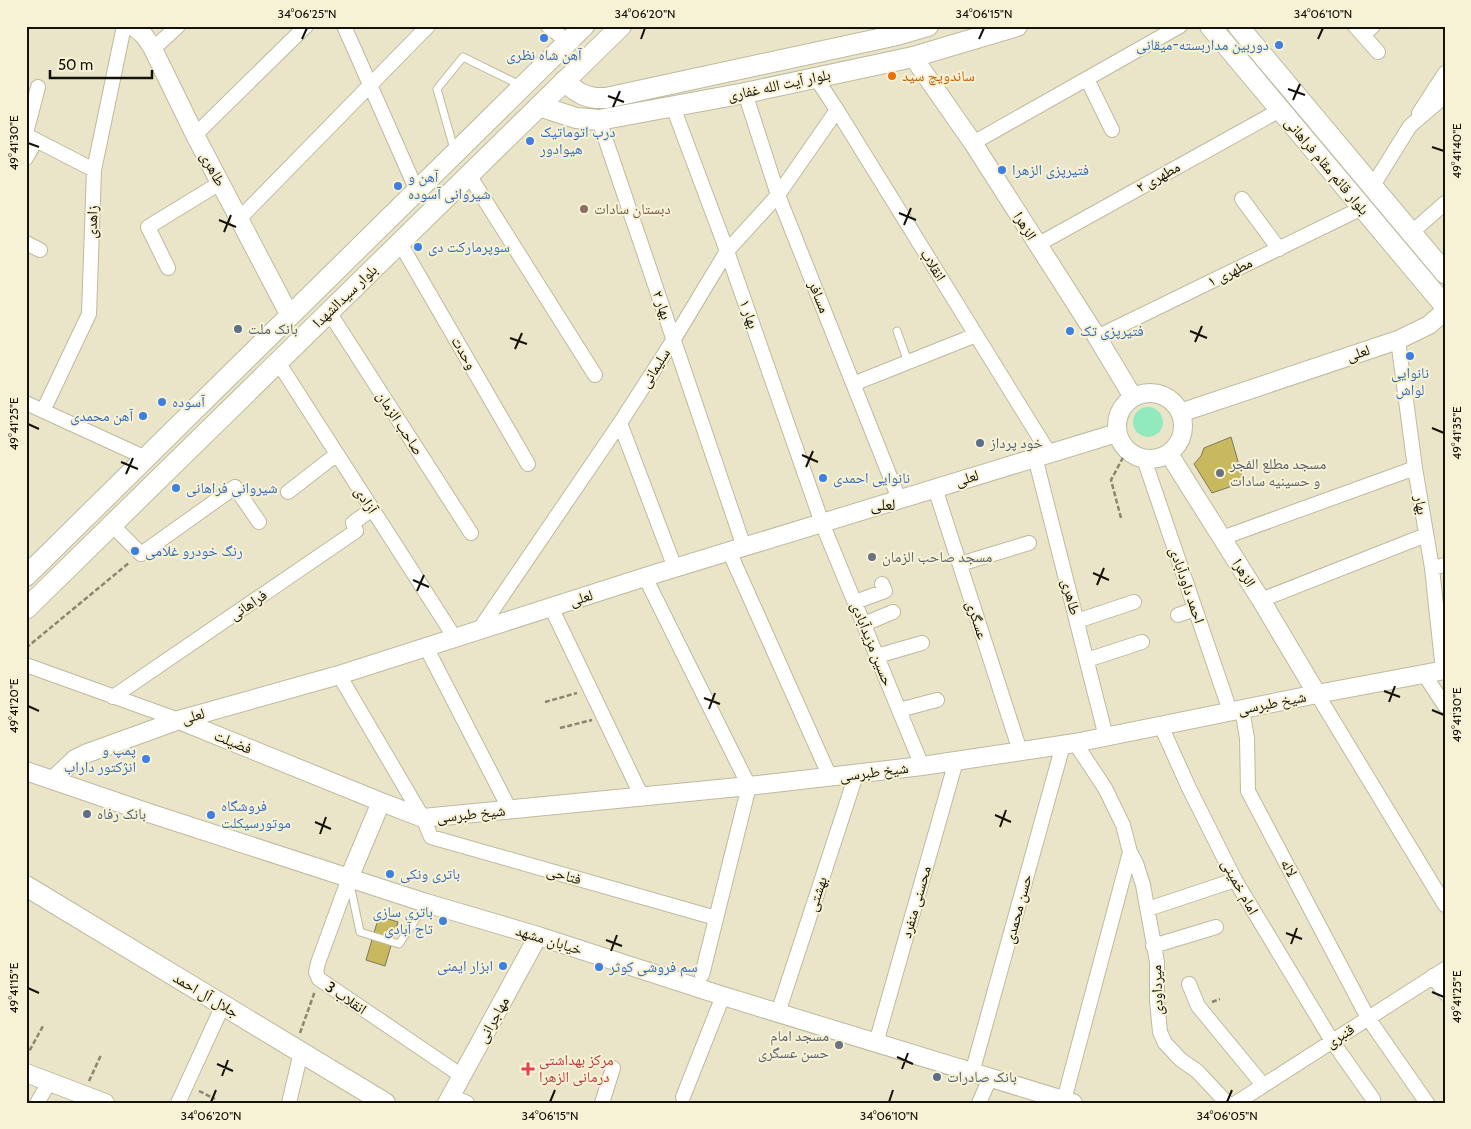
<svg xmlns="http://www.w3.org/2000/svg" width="1471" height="1129" font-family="Cabin,'Noto Naskh Arabic',sans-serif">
<rect width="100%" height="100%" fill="#eae5c8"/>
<path fill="#91e9be" d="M1133 422a15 15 0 1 1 30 0a15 15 0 1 1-30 0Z"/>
<path fill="#c8b95e" stroke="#7d785e" d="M1231 437 1244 482 1212 493 1194 464 1201 456 1204 448Z
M379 916 398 922 385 966 366 960Z"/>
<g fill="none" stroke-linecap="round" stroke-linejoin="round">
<g stroke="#beba9e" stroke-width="9">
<path id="service" d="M454 149 437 89 463 57 520 85
M897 331 908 362
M350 884 360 932 399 944 426 904"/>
</g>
<g stroke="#beba9e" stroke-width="16">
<path id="minor" d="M344 26 417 191
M548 26 568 42
M1355 26 1378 52
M1363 35 1373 26
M153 49 178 26
M816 78 837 110 1049 453
M1087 79 1112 130
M745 93 778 195 899 499
M673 107 727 251 822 523 922 766
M1419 113 1445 73
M599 120 744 547
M26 133 38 87
M26 135 94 170
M195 135 306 26
M973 143 1180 26
M26 158 36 140
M469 175 595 375
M1372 187 1410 126 1445 96
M1242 199 1279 249
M239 219 428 26
M1411 233 1445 203
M26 243 40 250
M400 243 528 464
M1037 245 1280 110
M168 268 148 227 220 183
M329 312 471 533
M1097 337 1362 208
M1398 340 1415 468 1432 568 1443 671
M278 362 455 638
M853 384 976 335
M26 403 146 458
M43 411 89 314 94 170 124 26
M620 423 675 568
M1035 457 1106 737
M1144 459 1230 711
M935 488 1020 751
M288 492 337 454
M112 525 141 554 235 487 259 522
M1222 538 1415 468
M729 551 830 777
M960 564 1029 543
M1432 568 1445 565
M645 577 749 786 702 975
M1261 600 1426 535
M855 602 885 591 882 584
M551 607 642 797
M1178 615 1195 609
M1077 621 1134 602
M864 624 893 612
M479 630 620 423 674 339 727 251 778 195 837 110
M426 647 510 810
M877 656 922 643
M1087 660 1142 642
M26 665 179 720
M1424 674 1445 706
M339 675 423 818 431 837 716 918
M1317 694 1445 905
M113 697 356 531 353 523 372 509
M1242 709 1247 738 1248 791 1368 1018 1427 1103
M899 710 937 700
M1161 726 1189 788 1235 880 1332 1041 1373 1099
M1075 743 1105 788 1123 825 1130 852 1136 863 1143 885 1157 962V1001L1160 1032 1165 1043 1181 1060 1197 1071 1227 1103
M349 878 318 963 316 972 319 979 462 1076
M1148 909 1235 880
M1153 946 1216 927
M1433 976 1445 993
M1189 984 1198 1006 1263 1085
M778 1013 856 775
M876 1043 956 761
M972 1073 1063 745
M451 1096 467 1103
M683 1097 723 996
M1064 1100 1130 852
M37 1103 50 1081
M178 1103 223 1005
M289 1103 301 1052
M602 1103 613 1068
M979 1103 990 1078
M1236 1103 1445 969"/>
</g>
<g stroke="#beba9e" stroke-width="20">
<path id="tertiary" d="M132 26C143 32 147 39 153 49L195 135 290 316
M913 57 973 143 1097 337 1133 397
M1117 426a33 33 0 1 1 66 0a33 33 0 1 1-66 0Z
M1180 413 1398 340 1429 325 1445 311
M1169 454 1261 600 1317 694
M179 720 381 802 423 818 749 786 922 766 1075 743 1317 694 1445 670
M26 771 149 813 426 903 538 936 723 996 1073 1103
M53 780 75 759 85 754 179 720 339 675 645 577 1117 433
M349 878 381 802
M26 1073 105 1103
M447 1103 538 936"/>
</g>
<g stroke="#beba9e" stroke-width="22">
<path id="secondary" d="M1210 26 1445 306
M1238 26 1445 273
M564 81C578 94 587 99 606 98L897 35 928 26
M539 106 576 118 599 120 745 93 913 57 1017 26
M26 576 584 26
M26 609 621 26
M26 886 385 1103"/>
</g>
<path stroke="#898671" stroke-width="2.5" stroke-dasharray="5 2.5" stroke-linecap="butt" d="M1121 518 1111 480 1127 450
M26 648 130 562
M545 702 577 693
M560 728 592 720
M1212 1002 1220 999
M300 1033 315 991
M26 1057 43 1026
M89 1081 101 1055
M199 1091 215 1099"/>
<use href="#service" stroke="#fff" stroke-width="7"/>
<use href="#minor" stroke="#fff" stroke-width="14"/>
<use href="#tertiary" stroke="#fff" stroke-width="18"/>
<use href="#secondary" stroke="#fff" stroke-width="20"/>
</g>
<path fill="none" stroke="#141208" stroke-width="2" d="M302 39 307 28M641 39 645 28M979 39 984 28M1318 39 1323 28M1288 89 1305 95M608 96 624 102M1293 100 1300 84M613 107 620 91M28 143 39 147M1432 147 1444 151M899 213 916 220M219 220 236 227M904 225 911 208M224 232 231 215M1190 331 1207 338M510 338 527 344M1195 342 1202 326M515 349 522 333M28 424 39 429M1432 428 1444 433M802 455 818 462M121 462 138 469M806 467 813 451M126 474 133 458M1093 573 1109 580M413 580 429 587M1097 585 1104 568M417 591 424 575M1384 691 1400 697M704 698 720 704M1389 702 1395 686M28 706 39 711M709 709 715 693M1432 710 1444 715M995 815 1011 822M315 822 331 829M1000 827 1006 810M320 834 326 817M1286 933 1302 939M606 940 622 946M1291 944 1297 928M611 951 617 935M28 988 39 993M1432 992 1444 997M897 1057 913 1064M217 1064 233 1071M902 1069 908 1053M222 1076 228 1060M211 1102 216 1090M550 1102 555 1090M889 1102 893 1090M1227 1102 1232 1090"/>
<g fill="#3f7fe0" stroke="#f7f2d5" stroke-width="2">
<circle cx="544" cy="38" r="5"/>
<circle cx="1279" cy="45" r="5"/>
<circle cx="530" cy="141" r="5"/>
<circle cx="1002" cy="170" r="5"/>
<circle cx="398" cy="186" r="5"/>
<circle cx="418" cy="247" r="5"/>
<circle cx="1070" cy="331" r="5"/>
<circle cx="1410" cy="356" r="5"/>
<circle cx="162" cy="402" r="5"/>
<circle cx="143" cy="416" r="5"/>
<circle cx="823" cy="478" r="5"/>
<circle cx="176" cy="488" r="5"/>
<circle cx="135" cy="551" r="5"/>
<circle cx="146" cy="759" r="5"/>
<circle cx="211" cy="815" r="5"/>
<circle cx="390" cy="874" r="5"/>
<circle cx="443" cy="921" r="5"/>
<circle cx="503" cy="966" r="5"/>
<circle cx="599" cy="967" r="5"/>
</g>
<circle fill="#e8710a" stroke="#f7f2d5" stroke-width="2" cx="892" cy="76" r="5"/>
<circle fill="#8d6e63" stroke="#f7f2d5" stroke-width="2" cx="584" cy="209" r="5"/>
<g fill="#5c6f8a" stroke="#f7f2d5" stroke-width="2">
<circle cx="238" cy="329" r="5"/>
<circle cx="980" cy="443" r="5"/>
<circle cx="87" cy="814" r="5"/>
<circle cx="937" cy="1077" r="5"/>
</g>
<g fill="#6b7280" stroke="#f7f2d5" stroke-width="2">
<circle cx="1220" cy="473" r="5"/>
<circle cx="872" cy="557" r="5"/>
<circle cx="839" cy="1045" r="5"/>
</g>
<path fill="#e0444e" stroke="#f7f2d5" stroke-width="2" d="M525.5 1061.5h5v5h5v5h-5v5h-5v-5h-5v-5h5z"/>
<g text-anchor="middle" stroke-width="4" stroke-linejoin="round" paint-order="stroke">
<g font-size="15" fill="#366cbe" stroke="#f7f2d5" text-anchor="start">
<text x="1269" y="50" text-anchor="end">دوربین مداربسته-میقانی</text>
<text x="544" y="60" text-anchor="middle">آهن شاه نظری</text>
<text x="540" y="137">درب اتوماتیک<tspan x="540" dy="17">هیوادور</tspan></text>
<text x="1012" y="175">فتیرپزی الزهرا</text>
<text x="408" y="182">آهن و<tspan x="408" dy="17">شیروانی آسوده</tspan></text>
<text x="428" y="252">سوپرمارکت دی</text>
<text x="1080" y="336">فتیرپزی تک</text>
<text x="1410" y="378" text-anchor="middle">نانوایی<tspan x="1410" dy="17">لواش</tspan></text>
<text x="172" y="407">آسوده</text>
<text x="133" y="421" text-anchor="end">آهن محمدی</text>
<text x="833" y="483">نانوایی احمدی</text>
<text x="186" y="493">شیروانی فراهانی</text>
<text x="145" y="556">رنگ خودرو غلامی</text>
<text x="136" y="755" text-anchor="end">پمپ و<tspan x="136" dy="17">انژکتور داراب</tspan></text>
<text x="221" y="811">فروشگاه<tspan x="221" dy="17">موتورسیکلت</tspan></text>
<text x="400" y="879">باتری ونکی</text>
<text x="433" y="917" text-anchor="end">باتری سازی<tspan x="433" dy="17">تاج آبادی</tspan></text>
<text x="493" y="971" text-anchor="end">ابزار ایمنی</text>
<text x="609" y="972">سم فروشی کوثر</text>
</g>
<g font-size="15" fill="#c56008" stroke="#f7f2d5" text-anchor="start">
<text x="902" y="81">ساندویچ سید</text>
</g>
<g font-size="15" fill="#141208" stroke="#f7f2d5">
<text transform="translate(779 85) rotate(-12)" y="5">بلوار آیت الله غفاری</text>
<text transform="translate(1327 166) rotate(50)" y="5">بلوار قائم مقام فراهانی</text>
<text transform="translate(213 169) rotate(62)" y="5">طاهری</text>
<text transform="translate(1158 177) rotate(-29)" y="5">مطهری ۲</text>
<text transform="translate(92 222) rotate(-88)" y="5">زاهدی</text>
<text transform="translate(1025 226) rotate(58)" y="5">الزهرا</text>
<text transform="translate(933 265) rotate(58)" y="5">انقلاب</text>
<text transform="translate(1230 272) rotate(-26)" y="5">مطهری ۱</text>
<text transform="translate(345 296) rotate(-44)" y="5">بلوار سیدالشهدا</text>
<text transform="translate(819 297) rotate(68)" y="5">مسافر</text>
<text transform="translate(662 305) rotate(71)" y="5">بهار ۲</text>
<text transform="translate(749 314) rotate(71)" y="5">بهار ۱</text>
<text transform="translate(464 353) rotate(60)" y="5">وحدت</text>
<text transform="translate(1358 353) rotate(-19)" y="5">لعلی</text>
<text transform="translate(655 368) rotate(-58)" y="5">سلیمانی</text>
<text transform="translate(400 423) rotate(57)" y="5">صاحب الزمان</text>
<text transform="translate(967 478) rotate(-17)" y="5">لعلی</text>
<text transform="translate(366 500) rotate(57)" y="5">آزادی</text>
<text transform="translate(1421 505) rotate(81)" y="5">بهار</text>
<text transform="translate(1244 573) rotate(58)" y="5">الزهرا</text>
<text transform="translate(1187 585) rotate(71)" y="5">احمد داودآبادی</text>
<text transform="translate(1071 597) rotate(76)" y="5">طاهری</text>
<text transform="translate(581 598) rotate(-18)" y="5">لعلی</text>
<text transform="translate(248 605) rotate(-34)" y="5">فراهانی</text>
<text transform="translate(977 620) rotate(72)" y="5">عسگری</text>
<text transform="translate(872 644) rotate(68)" y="5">حسین مزیدآبادی</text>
<text transform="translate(1272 703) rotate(-11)" y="5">شیخ طبرسی</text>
<text transform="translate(193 716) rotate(-16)" y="5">لعلی</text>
<text transform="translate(233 742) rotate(22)" y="5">فضیلت</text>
<text transform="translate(874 772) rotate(-7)" y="5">شیخ طبرسی</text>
<text transform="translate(471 814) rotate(-6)" y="5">شیخ طبرسی</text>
<text transform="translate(1289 868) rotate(62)" y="5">لاله</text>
<text transform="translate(564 875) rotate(16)" y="5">فتاحی</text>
<text transform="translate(1240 887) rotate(61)" y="5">امام خمینی</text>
<text transform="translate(817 894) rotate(-72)" y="5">بهشتی</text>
<text transform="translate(916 902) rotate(-74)" y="5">محسنی منفرد</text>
<text transform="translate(1018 909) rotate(-75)" y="5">حسن محمدی</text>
<text transform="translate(549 940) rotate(17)" y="5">خیابان مشهد</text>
<text transform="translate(1157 990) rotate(-92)" y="5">میرداودی</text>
<text transform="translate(206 995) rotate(31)" y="5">جلال آل احمد</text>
<text transform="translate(346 998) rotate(34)" y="5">انقلاب 3</text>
<text transform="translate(493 1020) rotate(-61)" y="5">مهاجرانی</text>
<text transform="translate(1340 1036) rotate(-33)" y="5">قنبری</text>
</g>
<g font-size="15" fill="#785e54" stroke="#f7f2d5" text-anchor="start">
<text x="594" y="214">دبستان سادات</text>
</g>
<g font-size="15" fill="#4e5e75" stroke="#f7f2d5" text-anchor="start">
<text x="248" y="334">بانک ملت</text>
<text x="990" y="448">خود پرداز</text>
<text x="97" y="819">بانک رفاه</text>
<text x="947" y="1082">بانک صادرات</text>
</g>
<g font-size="15" fill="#5b616d" stroke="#f7f2d5" text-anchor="start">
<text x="1230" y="469">مسجد مطلع الفجر<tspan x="1230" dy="17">و حسینیه سادات</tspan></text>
<text x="882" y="562">مسجد صاحب الزمان</text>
<text x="829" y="1041" text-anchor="end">مسجد امام<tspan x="829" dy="17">حسن عسگری</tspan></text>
</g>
<g font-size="15" fill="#be3a42" stroke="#f7f2d5" text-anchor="start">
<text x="539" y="1065">مرکز بهداشتی<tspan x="539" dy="17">درمانی الزهرا</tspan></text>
</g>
<g font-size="16" fill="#141208" stroke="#f7f2d5">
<text x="883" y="510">لعلی</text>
</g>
</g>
<rect width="1471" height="1129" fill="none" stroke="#f7f2d5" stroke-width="55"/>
<path d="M50 70v8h102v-8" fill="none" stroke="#141208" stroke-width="2.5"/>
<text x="58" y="70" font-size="15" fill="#141208" stroke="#f7f2d5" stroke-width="4" paint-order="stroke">50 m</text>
<rect x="28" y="28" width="1416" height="1074" fill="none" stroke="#141208" stroke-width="2"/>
<g font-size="12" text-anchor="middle" fill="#141208">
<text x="307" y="18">34°06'25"N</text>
<text x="645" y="18">34°06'20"N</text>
<text x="984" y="18">34°06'15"N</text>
<text x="1323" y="18">34°06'10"N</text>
<text transform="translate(14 143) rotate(-90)" y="4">49°41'30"E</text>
<text transform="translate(1457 151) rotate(-90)" y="4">49°41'40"E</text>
<text transform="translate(14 424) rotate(-90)" y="4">49°41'25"E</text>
<text transform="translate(1457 433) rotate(-90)" y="4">49°41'35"E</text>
<text transform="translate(14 706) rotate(-90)" y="4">49°41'20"E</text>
<text transform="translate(1457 715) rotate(-90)" y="4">49°41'30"E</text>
<text transform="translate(14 988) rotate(-90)" y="4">49°41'15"E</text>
<text transform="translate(1457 997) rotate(-90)" y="4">49°41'25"E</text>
<text x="211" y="1120">34°06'20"N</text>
<text x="550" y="1120">34°06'15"N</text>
<text x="889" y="1120">34°06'10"N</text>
<text x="1227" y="1120">34°06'05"N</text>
</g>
</svg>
